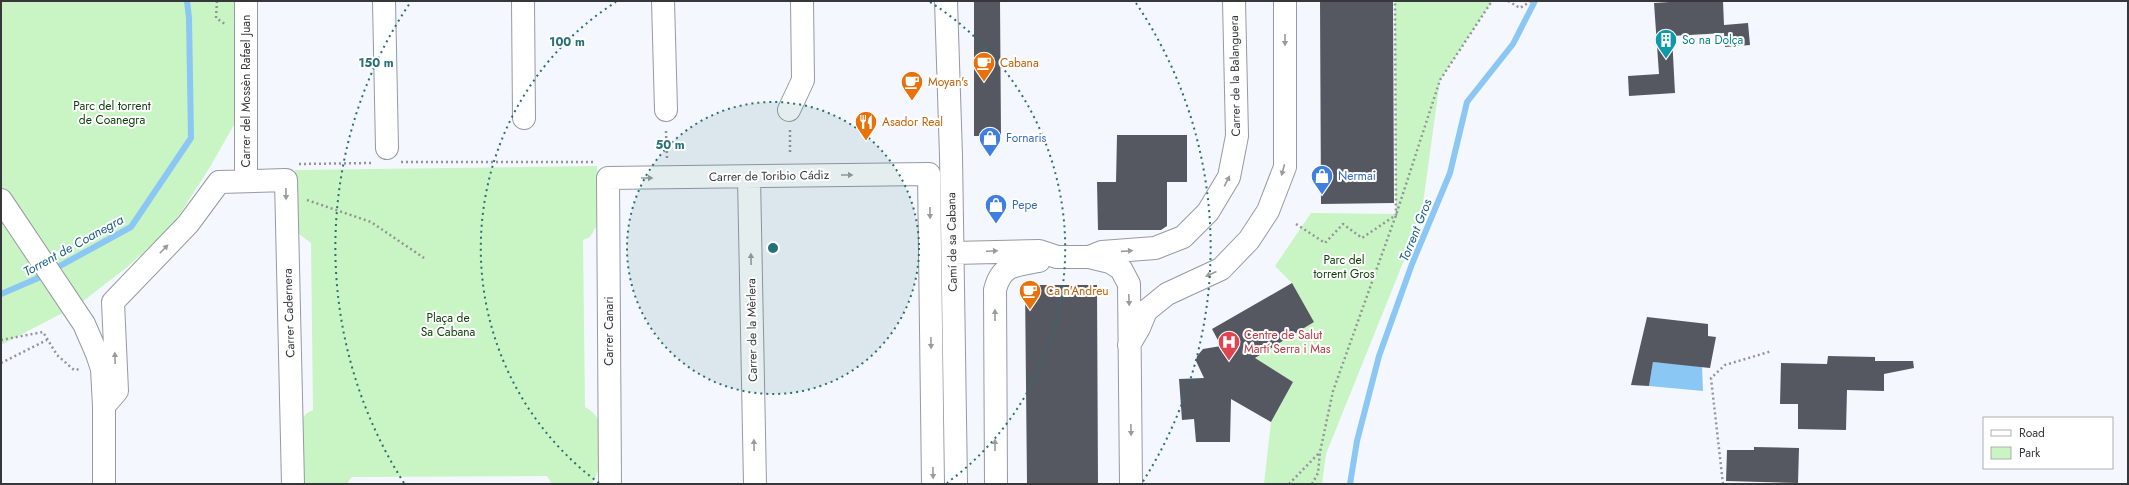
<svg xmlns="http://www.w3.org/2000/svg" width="2129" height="485" font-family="Jost,sans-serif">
<rect width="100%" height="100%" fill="#f5f7fe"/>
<path fill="#c9f4c4" d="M1 1H235L239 116 210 167 171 228 126 268 78 305 1 345Z
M1395 1H1492L1440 80 1421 218 1326 454 1322 484H1264L1271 422 1293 382 1255 359 1314 322 1292 283 1275 266 1311 213 1396 214Z
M597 166 596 227 590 237 583 240 585 407C590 410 596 414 598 420 602 433 602 476 591 484H552L547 476 352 477 347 484H303L300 421 307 413 313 410 311 243 299 234 296 227 295 170Z"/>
<path fill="#8ac7f4" d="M1653 362 1702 366 1703 391 1649 386Z"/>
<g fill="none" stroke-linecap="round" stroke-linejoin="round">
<path stroke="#8ac7f4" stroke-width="6" d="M1 294 36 279 131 227 191 138 189 18 187 1
M1350 484 1357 441 1379 356 1412 264 1450 173 1467 102 1513 44 1535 1"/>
</g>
<path fill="#555861" d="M974 1H1000L1001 136H974Z
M1320 1H1393L1394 203 1321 204Z
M1685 1H1723L1724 25 1748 23 1750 45 1725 47 1724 33 1672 36 1675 93 1629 96 1628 76 1659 74 1654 3Z
M1117 135H1187V182H1167V226L1161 230H1098L1097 182H1116Z
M1292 283 1314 322 1255 358 1293 382 1271 422 1231 399 1230 442H1196L1194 419 1182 420 1179 379 1204 378 1196 361 1197 356 1203 349 1221 346 1212 329Z
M1025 285H1097L1098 484H1027Z
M1647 317 1708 324V336L1716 337 1710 368 1653 362 1649 386 1631 385Z
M1828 356 1875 357V361H1913L1914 368 1884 374V391L1847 390 1846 430 1798 429V404H1780L1781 363 1827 364Z
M1754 447 1799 448 1798 483 1726 481 1727 450H1754Z"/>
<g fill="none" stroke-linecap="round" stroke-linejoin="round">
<g stroke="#9699a3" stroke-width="24">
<path id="minor" d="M246 1V180
M384 1 387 148
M523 1 524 118
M663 1 666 110
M946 1 951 156 956 484
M789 110 803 80 802 1
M749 177 755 484
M1 200 84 324 97 354 102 369 104 406V484
M953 253 1039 251 1057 257H1089L1110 262 1121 269 1129 284 1131 484
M1092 256 1102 252 1155 248 1183 237 1208 212 1229 177 1237 136 1234 1
M1129 345 1139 328 1146 311 1167 294 1221 269 1249 240 1268 211 1285 167V1
M104 406 117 391 113 302 188 224 219 182 286 180 293 484
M610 484 608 178 929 174 933 484
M996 484 995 290C1001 264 1017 265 1039 261"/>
</g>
<path stroke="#92949a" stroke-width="2.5" stroke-dasharray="2 3" stroke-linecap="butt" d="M217 1 216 18 225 24
M1508 1 1520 8 1531 1
M1761 2V1
M790 130V155
M666 131 667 158
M401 162H594
M299 164 372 163
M307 200 371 222 424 258
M1296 224 1325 243 1343 224 1362 238 1396 215 1395 1
M1 340 43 332 57 355 74 370 81 369
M1 363 47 340
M1289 484 1320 452
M1312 484 1318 473 1320 452 1333 391 1396 215 1440 80 1492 1
M1723 484 1711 378 1725 365 1772 351"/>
<use href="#minor" stroke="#fff" stroke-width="22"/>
</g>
<defs><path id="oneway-solid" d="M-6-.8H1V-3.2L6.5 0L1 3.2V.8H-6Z"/></defs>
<g fill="#9a9b9d">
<use href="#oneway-solid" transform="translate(1285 40) rotate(90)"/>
<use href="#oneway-solid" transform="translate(1283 170) rotate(105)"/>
<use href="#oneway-solid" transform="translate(847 175)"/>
<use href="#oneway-solid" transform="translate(647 178)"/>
<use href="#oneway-solid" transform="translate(1227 181) rotate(-63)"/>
<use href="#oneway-solid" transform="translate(286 194) rotate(89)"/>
<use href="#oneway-solid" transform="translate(930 213) rotate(89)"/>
<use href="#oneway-solid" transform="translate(164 249) rotate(-46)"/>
<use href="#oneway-solid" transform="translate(992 251) rotate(-2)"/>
<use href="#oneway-solid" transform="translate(1127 251) rotate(-4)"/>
<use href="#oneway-solid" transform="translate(751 259) rotate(-91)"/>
<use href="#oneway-solid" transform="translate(1211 274) rotate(155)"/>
<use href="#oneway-solid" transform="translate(1129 300) rotate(88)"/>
<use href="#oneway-solid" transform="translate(995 315) rotate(-90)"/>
<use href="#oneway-solid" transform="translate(931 343) rotate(89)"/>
<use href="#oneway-solid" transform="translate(115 358) rotate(-92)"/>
<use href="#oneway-solid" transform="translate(1131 430) rotate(89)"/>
<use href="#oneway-solid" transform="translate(754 445) rotate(-91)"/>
<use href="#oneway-solid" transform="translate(995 445) rotate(-90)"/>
<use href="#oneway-solid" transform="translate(933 473) rotate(89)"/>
</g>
<circle cx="773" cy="248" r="146" fill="#267076" fill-opacity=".12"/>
<g fill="none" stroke="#267076" stroke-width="2" stroke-dasharray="2 4">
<circle cx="773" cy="248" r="146"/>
<path d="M599 483A292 292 0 0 1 616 2M930 2A292 292 0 0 1 947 483"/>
<path d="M404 483A438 438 0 0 1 410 3M1136 3A438 438 0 0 1 1142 483"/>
</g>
<defs>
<g id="building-pin" transform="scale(1.15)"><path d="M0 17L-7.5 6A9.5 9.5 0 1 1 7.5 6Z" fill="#0f9aa8" stroke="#fff"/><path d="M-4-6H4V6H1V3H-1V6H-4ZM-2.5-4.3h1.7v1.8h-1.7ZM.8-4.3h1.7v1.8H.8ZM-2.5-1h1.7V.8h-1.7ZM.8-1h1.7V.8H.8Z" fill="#fff"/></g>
<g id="cafe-pin" transform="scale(1.15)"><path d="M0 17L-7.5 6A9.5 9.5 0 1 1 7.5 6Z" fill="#e8710a" stroke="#fff"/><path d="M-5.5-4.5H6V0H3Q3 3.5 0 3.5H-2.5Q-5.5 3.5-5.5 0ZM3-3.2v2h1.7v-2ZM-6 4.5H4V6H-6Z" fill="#fff"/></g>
<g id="restaurant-pin" transform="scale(1.15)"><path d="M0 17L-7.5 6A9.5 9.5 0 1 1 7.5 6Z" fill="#e8710a" stroke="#fff"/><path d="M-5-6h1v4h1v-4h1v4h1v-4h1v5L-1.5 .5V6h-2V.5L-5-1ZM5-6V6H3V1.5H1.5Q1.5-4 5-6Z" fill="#fff"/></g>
<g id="shop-pin" transform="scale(1.15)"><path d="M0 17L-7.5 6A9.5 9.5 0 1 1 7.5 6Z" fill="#3f7fe0" stroke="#fff"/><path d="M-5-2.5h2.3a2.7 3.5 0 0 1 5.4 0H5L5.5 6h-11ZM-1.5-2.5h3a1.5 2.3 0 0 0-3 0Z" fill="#fff"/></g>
<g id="hospital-pin" transform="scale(1.15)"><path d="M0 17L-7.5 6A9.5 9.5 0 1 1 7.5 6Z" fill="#e0444e" stroke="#fff"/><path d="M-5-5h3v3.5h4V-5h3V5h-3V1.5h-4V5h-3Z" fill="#fff"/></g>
</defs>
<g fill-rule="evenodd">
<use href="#building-pin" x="1666" y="40"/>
<use href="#cafe-pin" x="984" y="63"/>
<use href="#cafe-pin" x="912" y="82"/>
<use href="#restaurant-pin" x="866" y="122"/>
<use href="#shop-pin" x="990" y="138"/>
<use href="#shop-pin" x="1322" y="176"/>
<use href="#shop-pin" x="996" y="205"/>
<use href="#cafe-pin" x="1030" y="291"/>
<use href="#hospital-pin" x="1229" y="342"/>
</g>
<g text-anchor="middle" stroke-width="4" stroke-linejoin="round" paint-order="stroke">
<g font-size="12" fill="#0d838f" stroke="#fff" text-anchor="start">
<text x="1682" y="44">So na Dolça</text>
</g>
<g font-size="12" fill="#c56008" stroke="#fff" text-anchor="start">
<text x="1000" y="67">Cabana</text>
<text x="928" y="86">Moyan's</text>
<text x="882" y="126">Asador Real</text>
<text x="1046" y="295">Ca n'Andreu</text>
</g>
<g font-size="12" fill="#35373b" stroke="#fff">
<text transform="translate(1235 76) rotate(-91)" y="4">Carrer de la Balanguera</text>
<text transform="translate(246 91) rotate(-90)" y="4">Carrer del Mossèn Rafael Juan</text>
<text transform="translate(769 176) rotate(-1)" y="4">Carrer de Toribio Cádiz</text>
<text transform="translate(952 242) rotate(-91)" y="4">Camí de sa Cabana</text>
<text transform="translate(289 313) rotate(-92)" y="4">Carrer Cadernera</text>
<text transform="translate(752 330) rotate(-91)" y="4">Carrer de la Mèrlera</text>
<text transform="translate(609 331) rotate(-90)" y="4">Carrer Canari</text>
</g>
<g font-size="12" fill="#0f400b" stroke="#fff">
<text x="112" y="110">Parc del torrent<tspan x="112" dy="14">de Coanegra</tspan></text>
<text x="1344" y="264">Parc del<tspan x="1344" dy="14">torrent Gros</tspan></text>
<text x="448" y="322">Plaça de<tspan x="448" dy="14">Sa Cabana</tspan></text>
</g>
<g font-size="12" fill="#366cbe" stroke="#fff" text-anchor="start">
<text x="1006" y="142">Fornaris</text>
<text x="1338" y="180">Nermai</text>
<text x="1012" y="209">Pepe</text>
</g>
<g font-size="12" fill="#be3a42" stroke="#fff" text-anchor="start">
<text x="1244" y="339">Centre de Salut<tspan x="1244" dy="14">Martí Serra i Mas</tspan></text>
</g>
<g font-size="13" font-style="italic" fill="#185d88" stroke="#fff">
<text transform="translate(1415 230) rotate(-68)" y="5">Torrent Gros</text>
<text transform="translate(73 245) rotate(-29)" y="5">Torrent de Coanegra</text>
</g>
</g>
<circle cx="773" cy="248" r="6" fill="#267076" stroke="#fff" stroke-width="2"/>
<g font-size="12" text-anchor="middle" font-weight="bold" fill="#267076" stroke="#fff" stroke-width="4" stroke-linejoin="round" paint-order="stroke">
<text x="567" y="46">100 m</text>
<text x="376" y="67">150 m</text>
<text x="670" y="149">50 m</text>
</g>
<rect width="2129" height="485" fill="none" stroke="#35373b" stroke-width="4"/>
<rect x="1983" y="417" width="130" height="52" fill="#ffffff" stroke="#aeafb1"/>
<rect x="1991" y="430" width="20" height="6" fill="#ffffff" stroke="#aeafb1"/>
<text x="2019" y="437" font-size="12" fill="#35373b">Road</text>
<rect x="1991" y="447" width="20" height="12" fill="#c9f4c4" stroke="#aeafb1"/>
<text x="2019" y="457" font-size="12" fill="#35373b">Park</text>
</svg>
